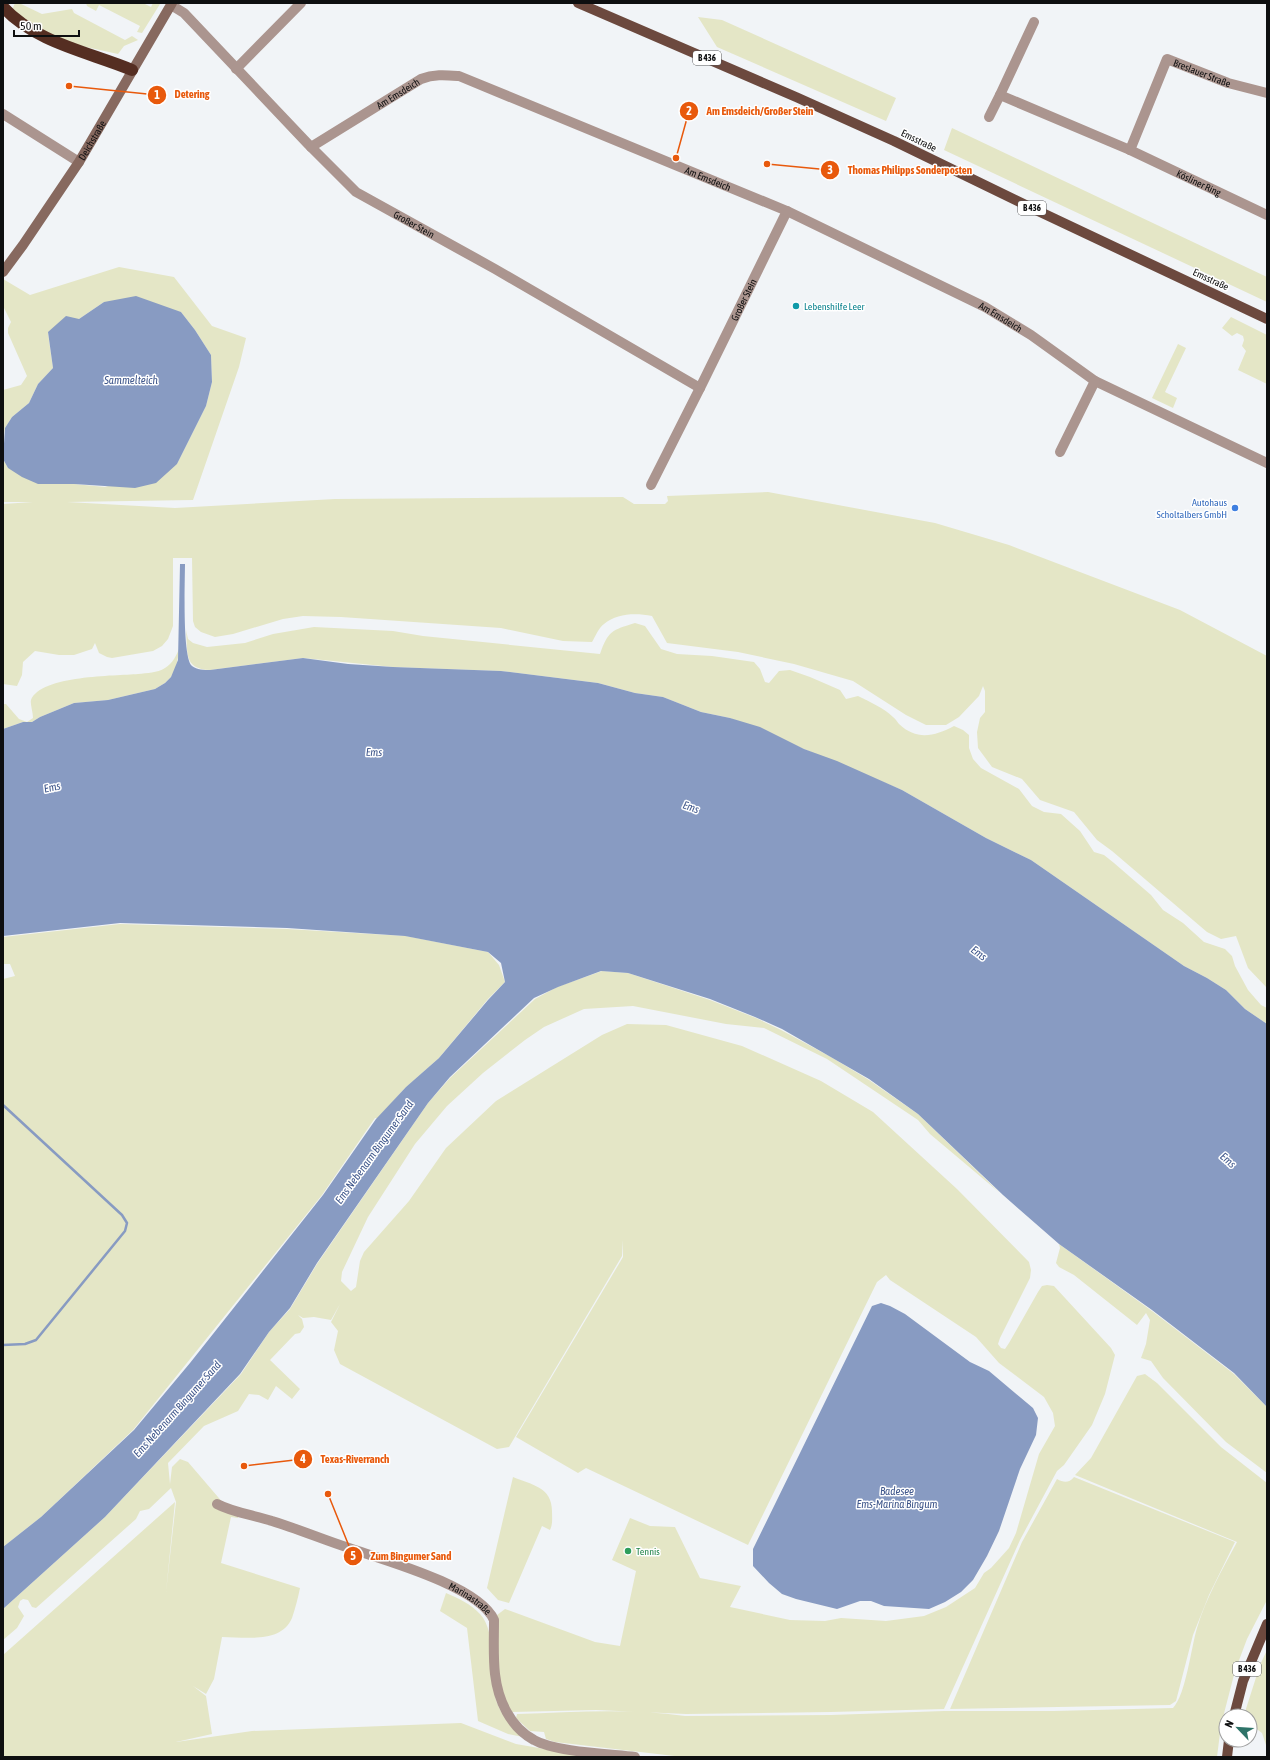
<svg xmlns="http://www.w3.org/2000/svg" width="1270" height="1760" font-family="'Asap Condensed',sans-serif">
<rect width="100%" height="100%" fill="#f1f4f7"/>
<path fill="#e4e6c6" d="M15 3H19L42 14 72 9 74 13 125 40 132 36 138 40 124 46 118 54 77 45 33 26 12 10Z
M86 3H143L151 7 153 3 160 4 142 33 137 32 140 26 99 5 96 11 87 6Z
M698 17 722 20 896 98 886 121 717 47Z
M952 128 1267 277V302L944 150Z
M119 267 174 277 212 326 246 338 239 367 193 500 67 502 175 508 335 499 623 497 634 504H665L668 501 667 496 768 492 935 523 1009 545 1180 610 1267 656V988L1248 968 1236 936 1221 939 1207 932 1112 851 1097 840 1074 812 1040 800 1022 779 992 767 978 748 977 732 980 718 985 712V691L983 686 979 696 959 717 946 725H926L906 715 853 681 794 664 738 652 667 643 652 616C636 613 617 613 604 624 599 627 595 637 592 642L563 641 501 628 341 617 303 616 283 619 233 634 215 637 201 632 195 627 193 621 192 558H173V626L168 639 162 646 153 651 112 658 107 657 99 653 95 643 92 649 74 655H59L35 651 23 662 22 675 17 686 3 684V504L33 502H3V459L8 468 74 484 105 487 177 464 206 406 212 382 211 355 195 330 181 312 104 302 79 319 48 333 53 368 38 384 29 403 12 417 5 428 3 438V390L21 385 27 376 8 333V328L11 322 3 306V279L30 295Z
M1231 317 1267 335V384L1238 370 1246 351 1242 346 1244 340 1243 336 1237 333 1232 336 1222 328Z
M1178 344 1186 348 1165 392 1177 398 1173 408 1152 398Z
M635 623 645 626 661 649 677 654 712 656 754 662 760 669 765 682 769 683 779 671 790 670 810 677 840 690 846 699 858 696C870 702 884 708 893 717 896 719 897 722 899 724 917 741 935 736 954 726L963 730 969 735V748L973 759 981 768 1019 789 1032 806 1044 812 1061 814 1080 831 1094 852 1104 855 1114 863 1151 895 1163 910 1183 923 1204 942 1225 949 1232 956 1235 966 1248 990 1261 1005 1267 1008V1024L1245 1009 1226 990 1207 978 1184 966 1031 860 986 838 902 790 730 718 701 712 663 697 635 693 598 683 501 671 393 667 303 658 210 670C183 669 188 652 186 630L188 639 193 643 207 647 245 643 273 634 314 627 393 631 423 636 600 654C608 631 612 630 635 623Z
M180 646 176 668 171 677 165 683 155 689 108 700 74 703 40 717 32 722H23L3 729V704H6L19 719 27 722 33 718C33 712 30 704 31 700 41 675 115 676 138 674 147 673 157 673 165 668 173 663 177 655 180 646Z
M120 924 287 929 406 936 488 952 499 965 505 982 488 999 439 1058 404 1089 378 1118H375L322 1195 133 1430 41 1517 3 1547V979L15 976 10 964H3V937Z
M602 971 628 973 710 1000 756 1018 781 1030 831 1057 869 1080 918 1114 1000 1193 930 1134 918 1120 827 1059 764 1028 726 1024 633 1006 584 1009 544 1027 525 1040 483 1073 447 1106 415 1144 368 1217 342 1272 341 1281 351 1291 356 1287 360 1261 364 1252 409 1201 446 1148 496 1101 602 1035 627 1024 666 1025 742 1046 821 1081 873 1112 957 1189 1029 1262 1031 1270 1030 1278 1000 1338 998 1344 1001 1348 1005 1349 1009 1343 1038 1292 1042 1286 1047 1285 1054 1286 1111 1348 1115 1355 1105 1394 1092 1425 1064 1465 1057 1471 1020 1540 944 1709 831 1712 686 1714 596 1710 512 1712 503 1698 498 1671 497 1615 505 1609 595 1642 620 1646 636 1571 612 1560 630 1518 650 1526 675 1527 700 1578 741 1586 730 1607 790 1620 825 1621 841 1618 886 1621 924 1616 946 1607 975 1588 984 1573 991 1568 1009 1548 1016 1533 1039 1454 1055 1426 1053 1413 1044 1397 999 1363 976 1337 890 1280 886 1275 877 1282 748 1545 586 1468 578 1473 516 1437 623 1257V1240L622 1256 509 1447 497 1449 340 1364 334 1350 338 1331 331 1322 340 1304 331 1320 314 1317 303 1318 298 1315 302 1319 304 1327 300 1333 295 1334 270 1360 300 1389 292 1399 276 1386 268 1400 259 1395 249 1394 238 1411 204 1426 168 1463 170 1484 172 1467 180 1459 188 1462 224 1504 238 1515V1518L231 1517 221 1563 300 1588C298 1598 295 1609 292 1618 281 1644 244 1637 222 1637L214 1679 206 1694 193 1686 206 1696 212 1734 176 1742 252 1731 461 1723 516 1744 562 1752 610 1757H3V1655L175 1502 166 1592 176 1502 171 1488 149 1509 140 1511 136 1519 36 1608 32 1607 28 1600 23 1599 20 1601 18 1607 24 1616 17 1628 3 1640V1609L105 1517 241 1374 269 1332 290 1309 317 1264 428 1103 450 1078 535 999 557 987Z
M1059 1244 1152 1311 1234 1374 1267 1407V1473L1226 1442 1163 1378 1151 1361 1141 1358 1146 1344 1150 1320 1146 1313 1137 1325 1074 1275 1059 1267 1056 1263 1060 1248Z
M1145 1374 1157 1383 1221 1447 1267 1483V1600L1247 1639 1235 1671 1221 1725 1217 1757H683L555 1742 546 1739 544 1732 530 1731 516 1718 517 1714C573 1712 630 1708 685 1716L831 1715 944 1711H1054L1173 1708C1186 1694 1191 1648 1197 1628 1206 1598 1222 1570 1237 1542L1075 1475 1091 1458 1137 1376Z
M513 1477C532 1485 552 1487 552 1511 552 1518 553 1524 550 1530L542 1526 509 1603 498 1600 487 1588Z
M1074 1477 1235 1542 1209 1595 1193 1635 1176 1701 1170 1705 950 1709 1022 1542 1057 1479C1064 1483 1069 1483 1074 1477Z
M446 1593C458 1598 471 1604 480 1614 498 1633 488 1677 497 1703 502 1717 514 1727 523 1737L508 1734 478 1721 467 1628 440 1611Z
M1267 1650V1748L1262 1733 1250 1724V1716L1244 1715 1260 1665Z"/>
<path fill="#889bc2" d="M136 296 181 312 195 330 211 355 212 382 206 406 177 464 156 483 135 488 74 484H38L22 477 8 468 3 459 5 428 12 417 29 403 38 384 53 368 48 332 66 316 79 319 104 302Z
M180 564H185C185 580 182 658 192 666 197 670 204 670 210 670L303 658 348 664 393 667 501 671 598 683 635 693 663 697 701 712 730 718 760 727 804 749 837 761 902 790 986 838 1031 860 1184 966 1207 978 1226 990 1245 1009 1267 1024V1407L1234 1373 1152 1310 1059 1244 1003 1195 918 1114 869 1079 782 1029 755 1017 710 999 628 973 601 971 558 987 534 998 450 1077 428 1103 317 1263 290 1308 269 1332 240 1374 105 1517 3 1609V1547L41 1517 134 1430 190 1363 323 1195 376 1119 406 1087 439 1058 488 1000 505 982 501 963 488 952 405 936 287 928 120 923 3 936V729L23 722H32L40 717 74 703 108 700 155 689 165 683 171 677 178 660Z
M881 1303 890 1306 905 1314 970 1362 989 1371 1033 1408 1038 1418 1036 1435 1020 1469 999 1531 987 1556 973 1580 961 1592 945 1602 929 1609 884 1606 871 1601H860L837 1609 796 1599 782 1594 769 1583 753 1566V1549L872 1306Z"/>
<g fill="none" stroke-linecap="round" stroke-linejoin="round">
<path stroke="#889bc2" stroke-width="2.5" d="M3 1105 122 1215 127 1223 125 1231 36 1340 25 1344 3 1345"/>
<g stroke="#ab958f" stroke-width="10">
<path id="s1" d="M171 5 184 13 309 145 356 192 495 269 700 388 787 211"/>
<path id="s2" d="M1034 22 1000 95 1130 150 1267 215"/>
<path d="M236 69 301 3"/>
<path d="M3 114 79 162"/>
<path d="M989 117 1000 95"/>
<path id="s3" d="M311 147 421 79C434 74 445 75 459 76L787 211 985 307 1031 335 1095 381 1267 463"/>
<path id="s4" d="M1130 150 1167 59 1228 83 1267 93"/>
<path d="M1060 452 1095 381"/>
<path d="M651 485 700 388"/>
<path id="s5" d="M217 1504C234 1513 254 1515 272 1521 298 1529 324 1540 349 1548 384 1560 479 1586 494 1620 494 1638 493 1657 495 1674 498 1700 510 1727 534 1740 555 1752 610 1754 635 1757"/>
</g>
<path stroke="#87695f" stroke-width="10" id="s6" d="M3 272 23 245 79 162 172 3"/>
<path stroke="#6c493e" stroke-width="10" d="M578 3 796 97 894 141 1036 210 1267 319
M1234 1716 1243 1681 1267 1624
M1227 1757 1229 1740"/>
<path stroke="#552e22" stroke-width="12" d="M3 7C36 43 89 52 132 70"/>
</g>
<circle fill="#0f9aa8" stroke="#fff" stroke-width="1.5" cx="796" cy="306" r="4"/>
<circle fill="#3f7fe0" stroke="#fff" stroke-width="1.5" cx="1235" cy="508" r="4"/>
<circle fill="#2e9e5b" stroke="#fff" stroke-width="1.5" cx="628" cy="1551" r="4"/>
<g text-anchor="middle" stroke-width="3" stroke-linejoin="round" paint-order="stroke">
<g fill="#fff" stroke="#565758" stroke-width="1">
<rect x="693" y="51" width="28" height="14" rx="3"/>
<rect x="1018" y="201" width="28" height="14" rx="3"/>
<rect x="1233" y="1662" width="28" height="14" rx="3"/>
</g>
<g font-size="9" font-weight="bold" fill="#0e0f10">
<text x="707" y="61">B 436</text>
<text x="1032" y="211">B 436</text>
<text x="1247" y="1672">B 436</text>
</g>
<g font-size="10" fill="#0e0f10" stroke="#fff">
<text dy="4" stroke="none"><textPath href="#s4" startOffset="136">Breslauer Straße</textPath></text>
<text dy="4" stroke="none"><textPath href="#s3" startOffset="102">Am Emsdeich</textPath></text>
<text dy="4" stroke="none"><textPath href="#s6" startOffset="159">Deichstraße</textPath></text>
<text transform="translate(919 140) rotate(26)" y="4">Emsstraße</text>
<text dy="4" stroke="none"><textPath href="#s3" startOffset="437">Am Emsdeich</textPath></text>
<text dy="4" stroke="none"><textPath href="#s2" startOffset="298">Kösliner Ring</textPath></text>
<text dy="4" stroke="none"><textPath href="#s1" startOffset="330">Großer Stein</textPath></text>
<text transform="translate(1211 279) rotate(25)" y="4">Emsstraße</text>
<text dy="4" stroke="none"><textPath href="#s1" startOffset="758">Großer Stein</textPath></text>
<text dy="4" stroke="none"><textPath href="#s3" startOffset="761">Am Emsdeich</textPath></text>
<text dy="4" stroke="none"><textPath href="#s5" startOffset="271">Marinastraße</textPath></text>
</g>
<g font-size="10" fill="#0d838f" stroke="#fff" text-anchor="start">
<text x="804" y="310">Lebenshilfe Leer</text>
</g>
<g font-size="10" fill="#366cbe" stroke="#fff" text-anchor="end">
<text x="1227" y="506">Autohaus<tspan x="1227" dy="12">Scholtalbers GmbH</tspan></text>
</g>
<g font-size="10" fill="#27864d" stroke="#fff" text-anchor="start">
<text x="636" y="1555">Tennis</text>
</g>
<g font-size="11" font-style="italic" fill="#3d558a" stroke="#fff">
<text x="131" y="384">Sammelteich</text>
<text transform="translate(374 752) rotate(1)" y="4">Ems</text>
<text transform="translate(52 787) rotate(-13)" y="4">Ems</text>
<text transform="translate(691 807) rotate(19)" y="4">Ems</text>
<text transform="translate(979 953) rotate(37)" y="4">Ems</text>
<text transform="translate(374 1152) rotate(-54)" y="4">Ems Nebenarm Bingumer Sand</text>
<text transform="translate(1228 1160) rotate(41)" y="4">Ems</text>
<text transform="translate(177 1409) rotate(-48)" y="4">Ems Nebenarm Bingumer Sand</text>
<text x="897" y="1495">Badesee<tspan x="897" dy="13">Ems-Marina Bingum</tspan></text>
</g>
</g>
<path fill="none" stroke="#e8590c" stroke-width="1.5" d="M69 86L157 95M676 158L689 111M767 164L830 170M244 1466L303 1459M328 1494L353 1556"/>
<g fill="#e8590c" stroke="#fff" stroke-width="1.5">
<circle cx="69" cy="86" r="4"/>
<circle cx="676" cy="158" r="4"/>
<circle cx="767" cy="164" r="4"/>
<circle cx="244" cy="1466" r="4"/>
<circle cx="328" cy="1494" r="4"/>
<circle cx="157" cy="95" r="10"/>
<circle cx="689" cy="111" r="10"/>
<circle cx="830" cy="170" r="10"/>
<circle cx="303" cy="1459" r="10"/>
<circle cx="353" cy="1556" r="10"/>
</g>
<g font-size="12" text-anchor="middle" font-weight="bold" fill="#fff">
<text x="157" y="99">1</text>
<text x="689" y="115">2</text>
<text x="830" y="174">3</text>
<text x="303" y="1463">4</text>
<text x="353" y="1560">5</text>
</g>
<g font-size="11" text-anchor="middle" font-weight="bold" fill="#e8590c" stroke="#fff" stroke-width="3" stroke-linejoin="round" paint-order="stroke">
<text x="192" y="98">Detering</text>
<text x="760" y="115">Am Emsdeich/Großer Stein</text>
<text x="910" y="174">Thomas Philipps Sonderposten</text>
<text x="355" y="1463">Texas-Riverranch</text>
<text x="411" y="1560">Zum Bingumer Sand</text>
</g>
<rect width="1270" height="1760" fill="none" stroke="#0e0f10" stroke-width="8"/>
<g transform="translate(1238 1728) rotate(295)"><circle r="19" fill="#ffffff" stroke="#9f9f9f"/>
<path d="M0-3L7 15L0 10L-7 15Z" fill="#2e7469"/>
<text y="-6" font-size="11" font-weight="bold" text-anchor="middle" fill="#0e0f10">N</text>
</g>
<path d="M14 30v6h65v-6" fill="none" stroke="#0e0f10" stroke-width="2"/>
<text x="20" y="30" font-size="12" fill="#0e0f10" stroke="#ffffff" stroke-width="3" paint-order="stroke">50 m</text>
</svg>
